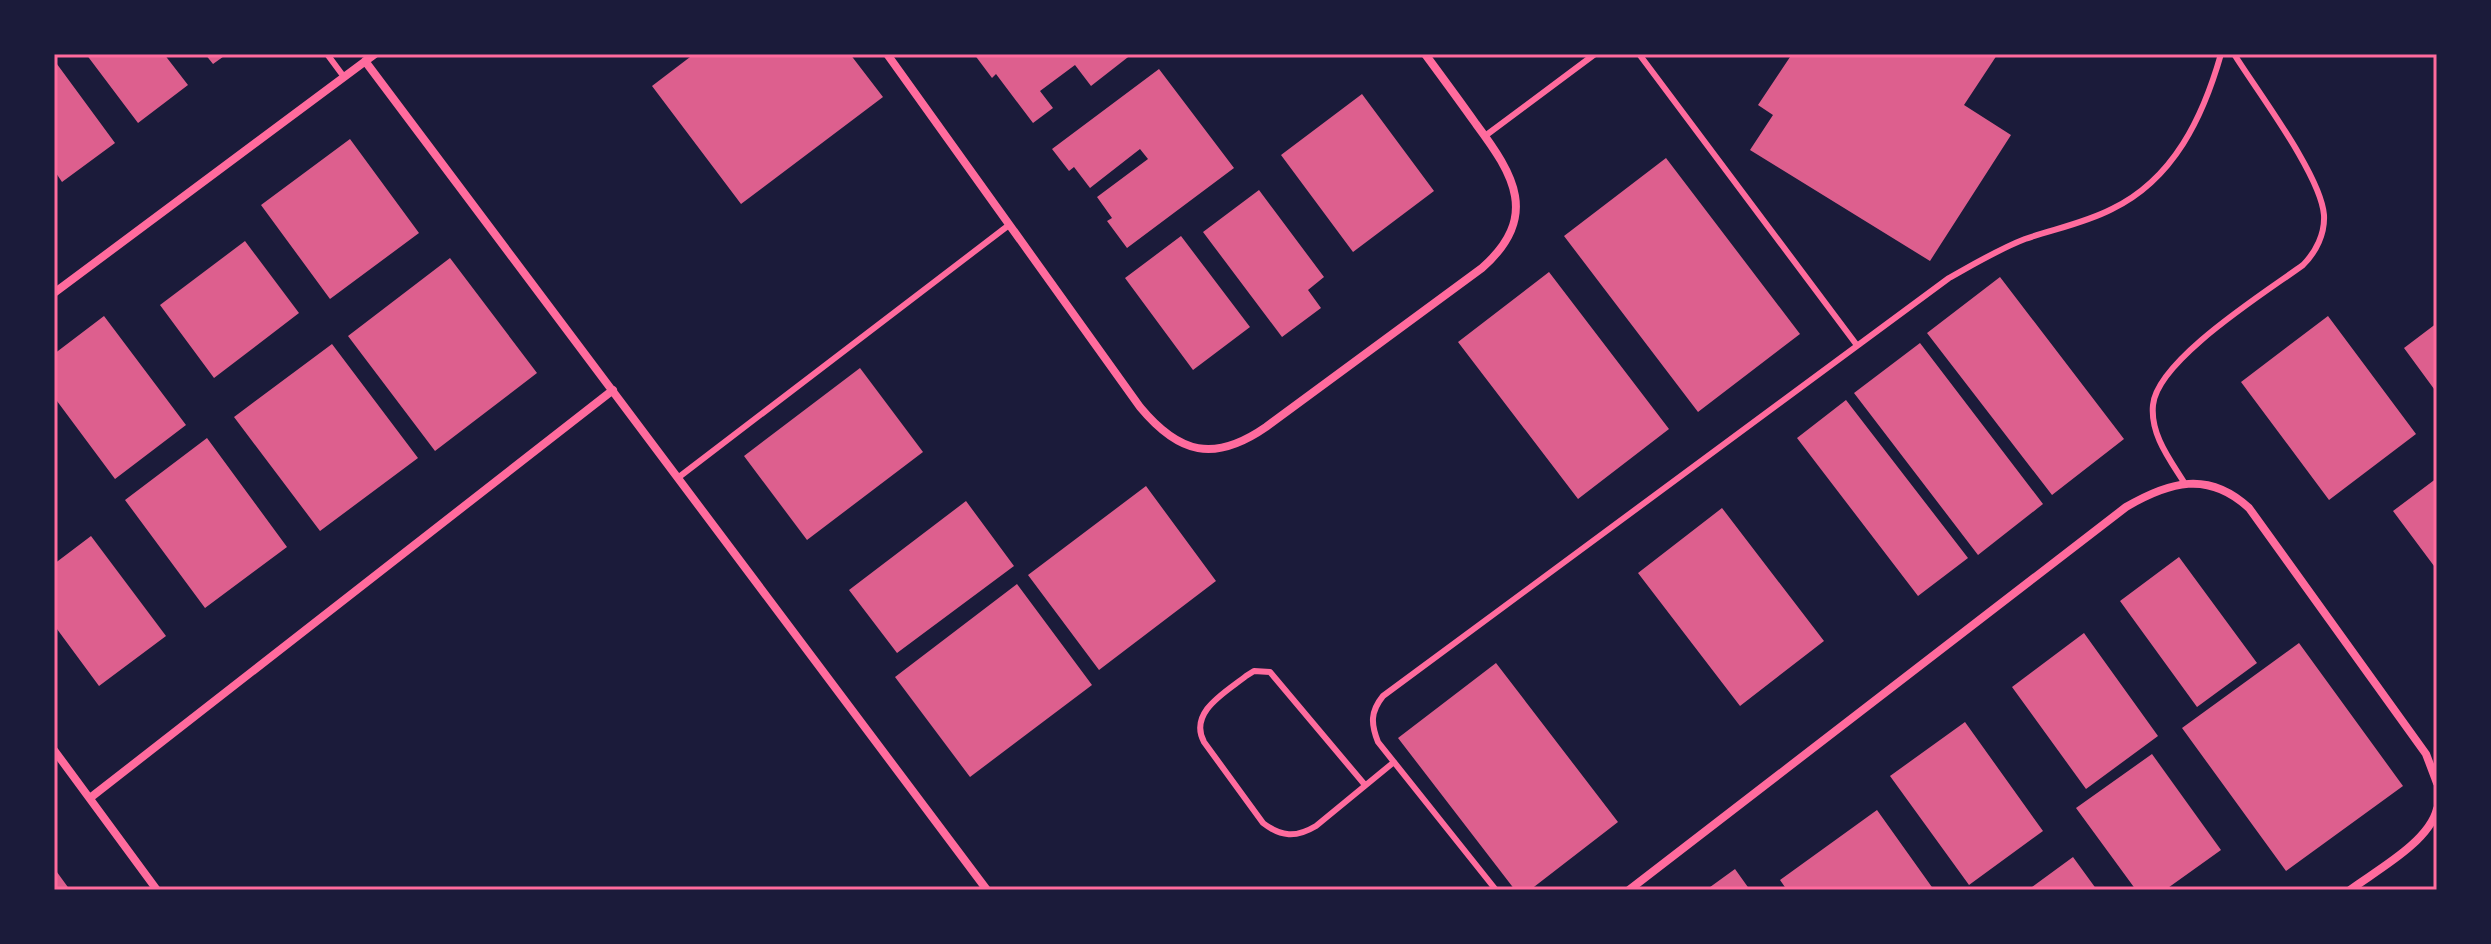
<svg xmlns="http://www.w3.org/2000/svg" width="2491" height="944" font-family="'Playfair Display',serif">
<rect width="100%" height="100%" fill="#1b1b3a"/>
<path fill="#dd5f8e" d="M86 54H164L188 85 138 123Z
M205 54H227L213 64Z
M694 54H850L883 97 741 204 652 86Z
M974 54H1132L1091 86 1075 65 1040 91 1053 108 1033 123 996 74 992 78Z
M1792 54 1997 55 1964 105 2011 135 1930 261 1750 150 1773 115 1758 105Z
M54 60 115 143 62 182 54 170Z
M1159 69 1234 168 1127 248 1107 221 1112 218 1097 197 1148 159 1140 149 1090 188 1074 167 1069 171 1052 149Z
M1362 94 1434 191 1353 252 1281 155Z
M350 139 419 233 330 299 261 205Z
M1666 158 1800 334 1698 412 1564 236Z
M1259 190 1324 277 1308 290 1321 308 1282 337 1203 232Z
M1181 236 1250 327 1193 370 1125 278Z
M245 241 299 313 214 378 160 305Z
M450 258 537 373 435 451 348 336Z
M1549 272 1669 429 1578 499 1458 342Z
M2000 277 2124 439 2052 495 1927 333Z
M104 316 186 425 115 479 54 397V354Z
M2328 316 2416 434 2329 500 2241 382Z
M2437 323V393L2404 348Z
M1920 343 2043 504 1978 555 1854 393Z
M332 344 418 458 320 531 234 417Z
M860 368 923 452 807 540 744 456Z
M1846 400 1968 558 1918 596 1797 438Z
M207 438 287 547 205 608 125 500Z
M2437 478V570L2393 511Z
M1146 486 1216 581 1099 670 1028 575Z
M966 501 1014 566 897 653 849 590Z
M1722 508 1824 641 1740 706 1638 573Z
M91 536 166 636 99 686 54 625V564Z
M2179 557 2257 663 2197 707 2120 601Z
M1017 584 1092 685 970 777 895 677Z
M2084 633 2158 736 2086 789 2012 687Z
M2299 643 2403 786 2286 871 2182 728Z
M1496 663 1618 822 1530 890H1515L1398 738Z
M1965 722 2043 831 1969 885 1890 776Z
M2152 754 2221 850 2165 890H2136L2076 808Z
M1877 810 1934 890H1787L1780 880Z
M2073 857 2097 890H2028Z
M54 868 70 890H54Z
M1735 869 1750 890H1706Z"/>
<g fill="none" stroke-linecap="round" stroke-linejoin="round">
<path stroke="#ff6b9d" stroke-width="6" d="M327 54 344 77
M1639 54 1856 344
M1485 136 1595 54
M679 477 1009 225
M2185 484C2171 461 2150 435 2153 405 2157 360 2266 292 2303 265 2316 252 2325 234 2324 215 2321 175 2257 91 2234 54
M1365 785 1270 672 1254 671 1246 676C1226 692 1188 712 1204 742L1263 823C1281 837 1296 838 1316 826L1394 762
M1496 890 1378 742C1371 724 1370 712 1383 696L1949 278C1974 264 1999 249 2025 239 2054 229 2085 223 2112 209 2174 179 2203 117 2221 54"/>
<path stroke="#ff6b9d" stroke-width="8" d="M887 54 1140 407C1179 454 1214 463 1266 427L1482 268C1540 217 1514 175 1476 124 1459 100 1442 77 1425 54
M365 61 987 890
M54 293 375 54
M54 750 157 890
M90 798 613 390
M1629 890 2126 507C2169 482 2208 470 2249 508L2426 754 2437 783
M2350 890C2377 870 2429 842 2437 809"/>
</g>
<rect width="2491" height="944" fill="none" stroke="#1b1b3a" stroke-width="112"/>
<rect x="56" y="56" width="2379" height="832" fill="none" stroke="#ff6b9d" stroke-width="3"/>
</svg>
